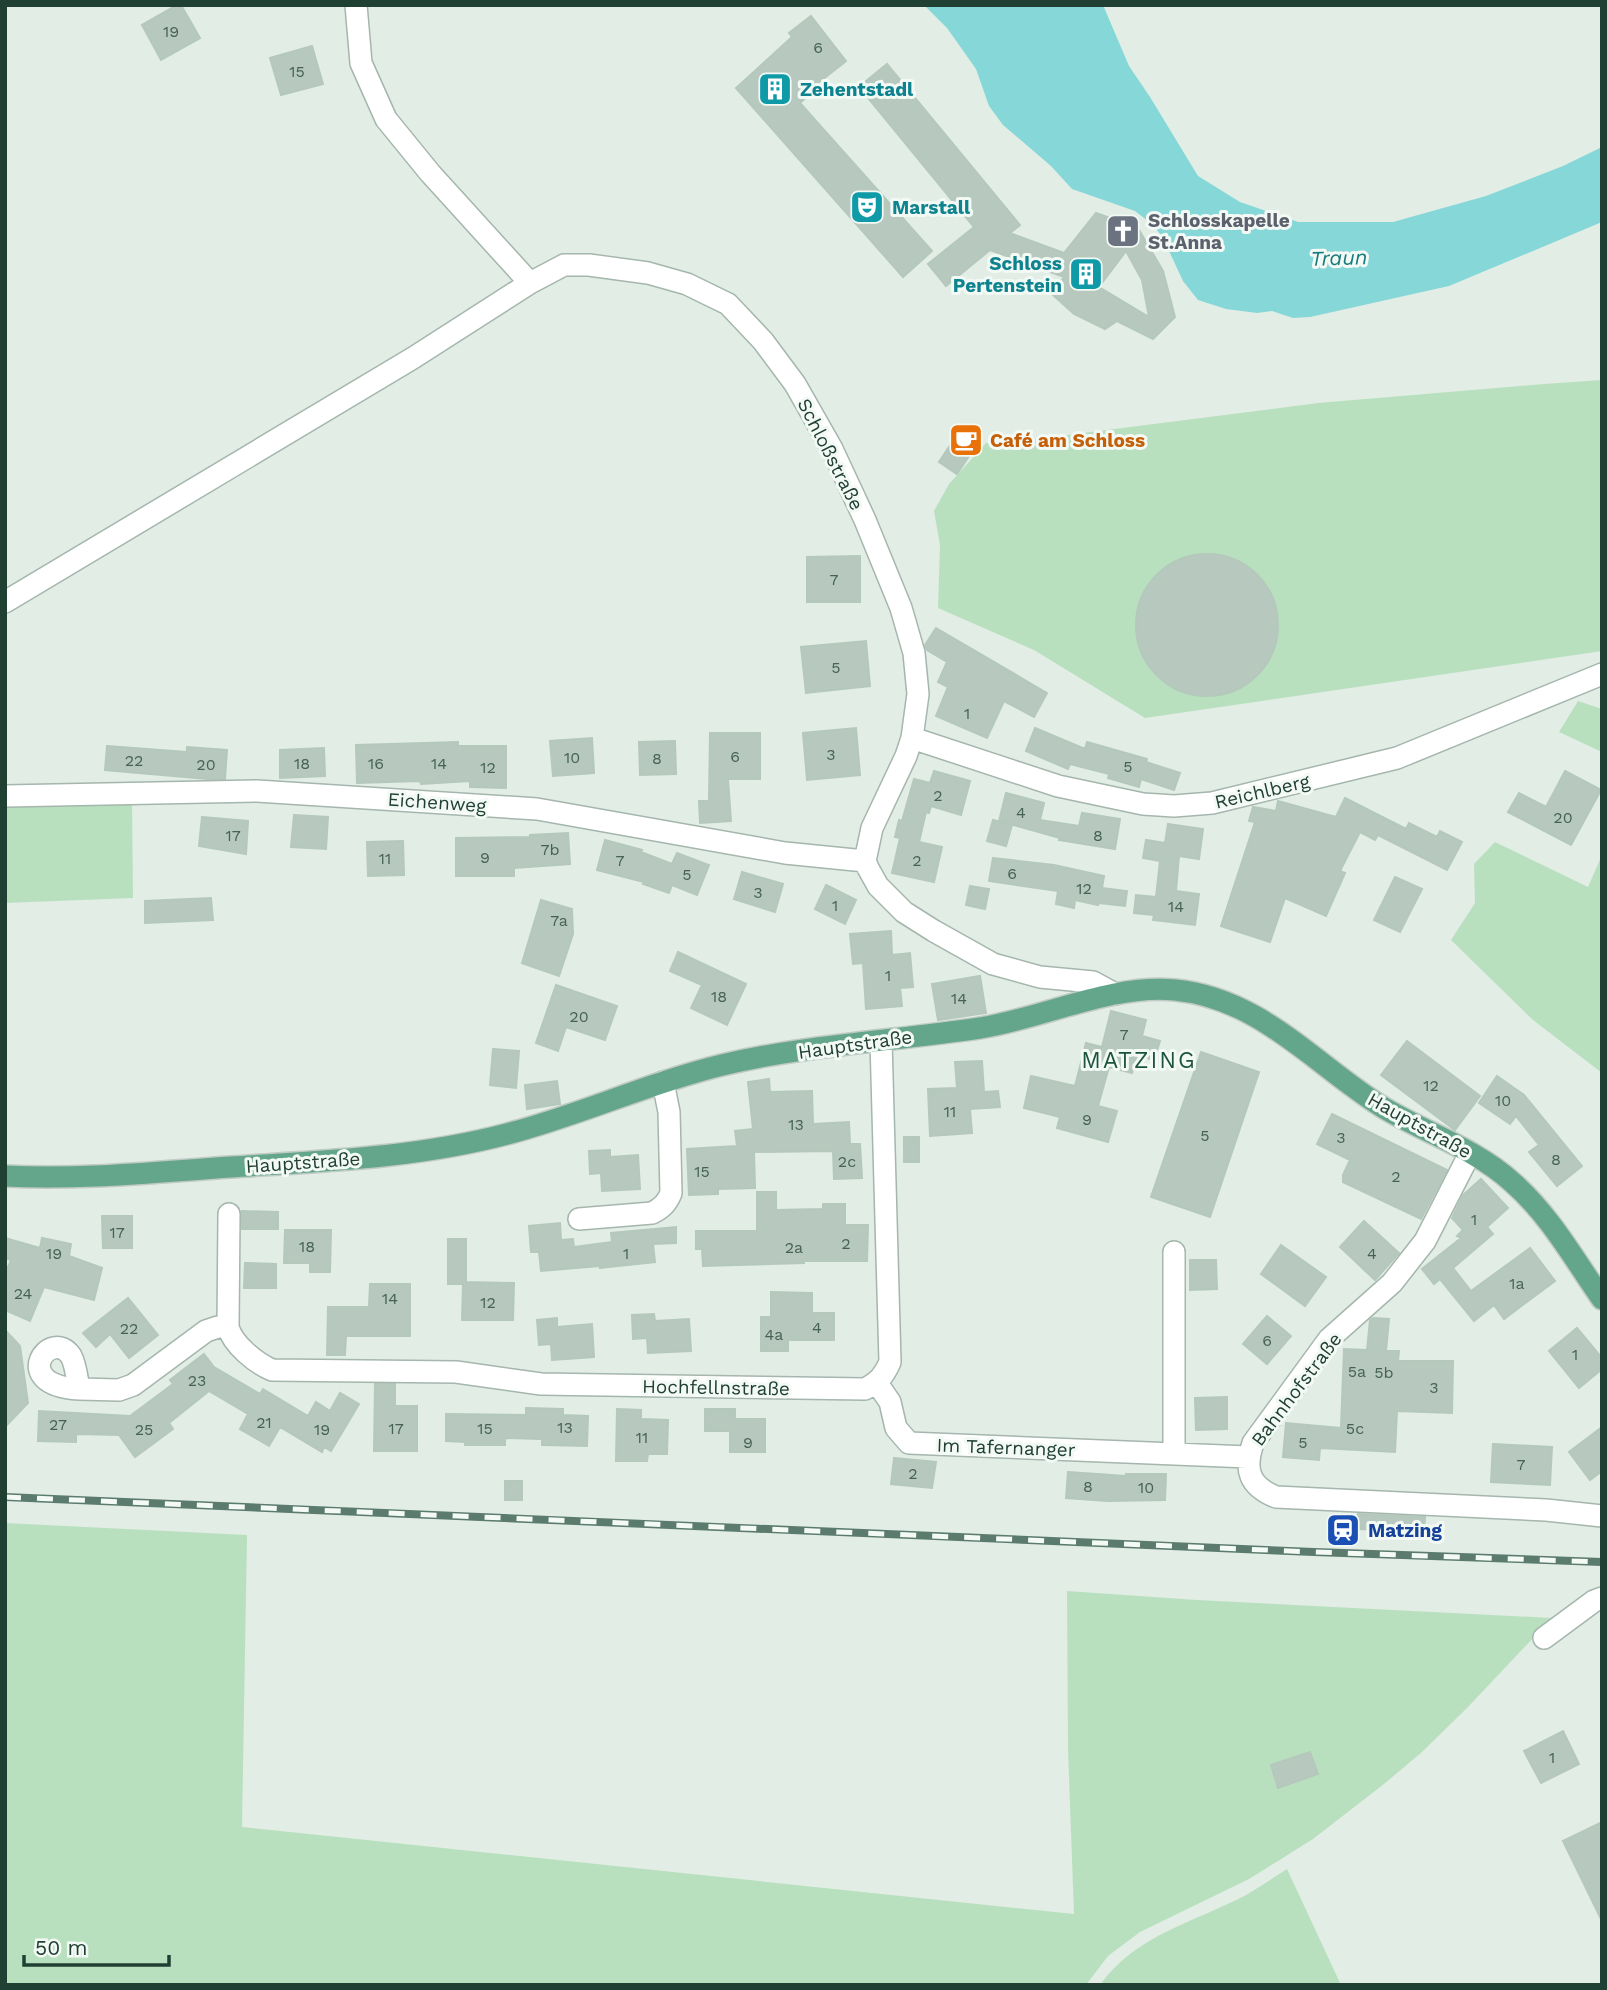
<svg xmlns="http://www.w3.org/2000/svg" width="1607" height="1990" font-family="'Work Sans',sans-serif">
<rect width="100%" height="100%" fill="#e2ede6"/>
<path fill="#b9e0be" d="M1602 380V651L1145 718 1034 650 938 608 940 545 934 511 949 484 986 443H1005L1318 403 1544 384Z
M1578 701 1602 709V752L1559 732Z
M132 799 133 898 5 903V801Z
M1495 842 1588 887 1602 855V1073L1533 1020 1451 940 1475 903 1474 864Z
M5 1523 247 1535 242 1827 1074 1914 1068 1750 1067 1591 1197 1600 1552 1618 1468 1707 1422 1752 1384 1784 1313 1839 1249 1879 1140 1932 1108 1956 1086 1985H5Z
M1287 1869 1341 1985H1100C1135 1935 1195 1922 1246 1895 1260 1887 1273 1878 1287 1869Z"/>
<path fill="#86d7d7" d="M924 5H1103L1129 66 1150 97 1198 176 1240 202 1298 222H1393L1486 196 1563 166 1602 147V222L1449 286 1310 317 1293 318 1272 311 1257 313 1226 309 1198 300 1183 281 1163 238 1153 225 1135 211 1072 189 1051 166 1003 125 989 106 976 69 947 28Z"/>
<path fill="#b7c8bf" stroke="#b4c8bc" stroke-width="2" fill-rule="evenodd" d="M177 5H181L200 38 161 60 142 25Z
M811 16 846 61 813 87 815 89 800 103 932 251 903 277 736 88 792 37 789 33Z
M312 46 323 84 281 95 270 58Z
M887 64 1020 225 1010 233 1064 253 1096 213 1138 228 1163 271 1175 317 1153 339 1117 321 1105 329 1074 314 1052 294 1064 277 990 250 946 286 928 264 974 227 859 87ZM1126 251 1142 280 1149 317 1099 287Z
M961 429 979 441 957 474 939 462Z
M1136 625a71 71 0 1 1 142 0a71 71 0 1 1-142 0Z
M860 556V602H807V557Z
M936 628 1047 693 1034 717 1004 701 987 738 936 716 948 687 938 682 947 662 927 650 925 645Z
M866 641 870 686 806 693 801 647Z
M856 728 860 775 807 780 803 733Z
M1035 728 1085 749 1087 742 1147 759 1146 762 1180 773 1174 790 1141 779 1139 787 1108 778 1109 774 1070 764 1068 769 1026 751Z
M710 733H760V779H728L731 821 700 823 699 801H709Z
M592 738 594 773 553 776 550 741Z
M675 741 676 774 640 775 639 742Z
M458 742V746H506V788L470 787V781L421 784 420 781 357 783 356 745Z
M107 746 187 752V747L227 750 225 779H208L105 770Z
M324 748 325 776 280 778V750Z
M934 771 970 781 961 815 931 806 929 813 926 812 919 842 942 847 934 882 892 873 900 838 895 837 899 820 902 821 914 779 930 783Z
M1565 771 1601 790 1571 845 1508 812 1519 793 1546 807Z
M1006 793 1044 803 1040 820 1079 826 1082 813 1120 819 1115 849 1059 840 1060 838 999 821Z
M1345 798 1406 829 1409 823 1437 837 1440 831 1462 842 1447 870 1378 835 1375 840 1360 832 1340 871 1345 873 1326 916 1285 898 1270 942 1221 926 1255 822 1249 821 1253 807 1276 811 1278 801 1336 817Z
M294 815 328 817 326 849 291 847Z
M202 817 248 821 246 854 199 846Z
M993 820 1012 825 1006 846 987 841Z
M1168 824 1203 829 1199 859 1179 856 1176 891 1199 894 1195 925 1153 920 1154 915 1134 913 1136 895 1156 897 1160 861 1143 858 1146 840 1165 843Z
M568 833 570 864 514 868V876H456V838L530 837V835Z
M605 840 642 850 641 852 672 864 677 853 709 865 697 895 672 885 669 893 643 884 644 882 597 870Z
M403 841 404 875 368 876 367 842Z
M993 858 1054 865 1104 876 1102 888 1127 891 1125 906 1099 903 1098 905 1075 900 1074 908 1056 904 1058 891 989 881Z
M742 872 783 884 775 912 734 899Z
M1395 877 1422 889 1400 932 1374 920Z
M826 885 856 900 845 924 815 909Z
M970 886 989 889 985 909 966 905Z
M211 898 213 920 145 923V901Z
M541 900 572 909 573 934 559 976 522 963Z
M891 931 892 955 910 953 913 987 900 988 902 1006 866 1009 863 963 853 964 850 934Z
M678 952 746 984 727 1025 691 1008 702 985 670 971Z
M980 976 986 1013 938 1020 932 984Z
M556 985 617 1006 605 1040 566 1027 558 1051 536 1043Z
M1111 1011 1146 1020 1142 1036 1160 1041 1154 1060 1137 1055 1132 1073 1109 1067 1098 1106 1117 1111 1108 1142 1057 1128 1060 1117 1024 1108 1031 1076 1075 1086 1086 1043 1102 1047Z
M1407 1041 1480 1096 1455 1130 1381 1075Z
M493 1049 519 1051 516 1088 490 1085Z
M1201 1052 1259 1072 1210 1217 1151 1197Z
M982 1061 984 1092 998 1091 1000 1107 970 1109 972 1133 930 1136 928 1089 957 1088 955 1062Z
M1497 1076 1524 1095 1582 1166 1557 1186 1529 1152 1539 1145 1516 1116 1510 1124 1479 1103Z
M769 1079 770 1092 812 1091 813 1124 849 1122 850 1144H860L862 1178 834 1179 833 1151 754 1152 755 1188 718 1189V1194L689 1195 687 1149 737 1146 735 1131 753 1129 748 1082Z
M557 1081 560 1104 527 1109 525 1085Z
M1332 1114 1447 1170 1421 1219 1343 1182V1175L1350 1160 1317 1144Z
M904 1137H919V1162H904Z
M610 1150V1157L638 1155 640 1189 602 1191 601 1173 590 1174 589 1151Z
M1481 1179 1508 1208 1487 1227 1493 1234 1453 1268 1471 1291 1530 1248 1555 1281 1504 1319 1494 1305 1474 1321 1440 1279 1434 1284 1422 1269 1461 1238 1457 1236 1463 1230 1452 1218 1463 1195Z
M757 1192H776V1210L823 1209V1204H845V1225H868L867 1261H804V1263L703 1266 702 1249H696V1231H757Z
M242 1211 278 1212V1229H242Z
M102 1216H132V1248H103Z
M1364 1221 1399 1253 1375 1280 1340 1247Z
M560 1223 561 1240 573 1239 574 1247 612 1242 611 1233 676 1227V1243L653 1244 655 1262 600 1268V1266L541 1271 539 1252H531L529 1226Z
M285 1230H331L330 1272H310V1263H284Z
M5 1238 40 1248 42 1238 71 1244 69 1256 102 1268 94 1300 44 1287 30 1321 5 1310V1274L11 1260 5 1258Z
M448 1239H466V1282L514 1283 513 1320H462L463 1284H448Z
M1281 1245 1326 1277 1305 1306 1261 1274Z
M1190 1260H1216L1217 1289 1190 1290Z
M245 1263 276 1264V1288H244Z
M370 1284H410V1336H346L345 1355H327L328 1307H369Z
M771 1292 812 1293V1313H834V1340H788V1351H761V1317H771Z
M128 1298 158 1335 129 1358 110 1334 96 1347 83 1333Z
M654 1314 655 1321 689 1319 691 1351 648 1353 647 1338 633 1339 632 1315Z
M1267 1316 1291 1336 1267 1364 1243 1344Z
M557 1318V1327L592 1324 594 1357 552 1360 551 1344 539 1345 537 1320Z
M1373 1318 1389 1319 1386 1351H1399L1398 1361H1453L1452 1413 1397 1411 1395 1452 1320 1448 1319 1460 1283 1457 1286 1423 1341 1428 1344 1349 1367 1350 1370 1320Z
M1577 1328 1602 1358V1369L1579 1388 1549 1351Z
M5 1330 20 1346 28 1403 5 1427Z
M204 1354 214 1367 260 1394 263 1389 308 1416 316 1402 330 1411 340 1393 359 1404 331 1451 324 1447 322 1452 280 1427 269 1446 240 1429 248 1414 209 1391 169 1423 173 1429 135 1457 119 1435 76 1434V1442L38 1441 39 1411 130 1416 173 1384 170 1380Z
M375 1384H395V1406H417V1451H374Z
M1227 1397V1429L1196 1430 1195 1398Z
M526 1408 563 1409V1415L588 1416 587 1446 542 1445V1439L505 1438V1445H465V1442L446 1441V1414L526 1415Z
M617 1409 641 1410V1419L668 1420 667 1454H648L647 1461H616Z
M705 1409H735V1419H765V1452H730V1431H705Z
M1602 1427V1471L1590 1480 1569 1452Z
M1493 1444 1552 1447 1550 1485 1491 1482Z
M894 1458 936 1462 932 1488 891 1484Z
M1068 1472 1126 1476V1474H1166L1165 1500 1108 1501 1066 1498Z
M505 1481H522V1500H505Z
M1358 1514 1425 1517 1424 1531 1358 1529Z
M1563 1731 1579 1764 1541 1783 1524 1751Z
M1310 1752 1318 1774 1278 1788 1271 1765Z
M1602 1822V1921L1563 1841Z"/>
<g fill="none" stroke-linecap="round" stroke-linejoin="round">
<g stroke="#a4b6ad" stroke-width="24">
<path id="street" d="M356 5 361 63 386 119 430 173 530 283
M5 602 413 358 530 283 564 265H589L648 273 687 284 728 304 763 341 795 384 832 449 865 520 901 608 914 653 918 694 912 738 906 756 872 828 865 861 868 868 878 886 904 912 934 931 993 964 1040 977 1093 982 1115 994
M912 738 1058 786 1143 804 1174 806 1212 803 1397 758 1602 674
M5 796 257 791 537 809 785 853 865 861
M1470 1153 1425 1241 1392 1283 1329 1339 1253 1443C1244 1470 1249 1486 1276 1497L1546 1510 1602 1516
M229 1214 228 1327C233 1345 256 1363 272 1370L456 1372 541 1384 865 1389C878 1382 884 1376 890 1362L881 1041
M579 1219 652 1213C662 1208 667 1203 671 1193L669 1112 663 1082
M877 1383 890 1402 896 1428 909 1443 1248 1457
M79 1389C77 1379 76 1365 71 1356 51 1326 7 1385 79 1389L119 1390 133 1385 206 1331 218 1327H228
M1174 1454V1252
M1544 1638 1594 1601 1602 1598"/>
</g>
<g stroke="#c1cac6" stroke-width="24">
<path id="primary" d="M5 1176C80 1180 156 1172 231 1167 324 1161 416 1158 507 1134 580 1115 648 1083 722 1065 806 1045 894 1041 980 1028 1044 1018 1110 984 1175 990 1261 998 1316 1066 1384 1108 1426 1133 1476 1149 1512 1182 1549 1214 1574 1259 1602 1299"/>
</g>
<use href="#street" stroke="#fff" stroke-width="21"/>
<use href="#primary" stroke="#63a68b" stroke-width="21"/>
<g stroke="#5b7b6e" stroke-width="8">
<path id="rail" d="M5 1497 1314 1552 1602 1562"/>
</g>
<use href="#rail" stroke="#f3f9f5" stroke-width="5" stroke-dasharray="16" stroke-linecap="butt"/>
</g>
<defs>
<g id="building-square" transform="scale(1.75)"><rect x="-9" y="-9" width="18" height="18" rx="4" fill="#0f9aa8" stroke="#f3f9f5"/><path d="M-4-6H4V6H1V3H-1V6H-4ZM-2.5-4.3h1.7v1.8h-1.7ZM.8-4.3h1.7v1.8H.8ZM-2.5-1h1.7V.8h-1.7ZM.8-1h1.7V.8H.8Z" fill="#fff"/></g>
<g id="theatre-square" transform="scale(1.75)"><rect x="-9" y="-9" width="18" height="18" rx="4" fill="#0f9aa8" stroke="#f3f9f5"/><path d="M-5-5.5Q0-4 5-5.5V0Q5 5 0 6Q-5 5-5 0ZM-3.3-2.5H-1v1.5H-3.3ZM1-2.5H3.3v1.5H1ZM-2.8 1Q0 5.5 2.8 1Z" fill="#fff"/></g>
<g id="church-square" transform="scale(1.75)"><rect x="-9" y="-9" width="18" height="18" rx="4" fill="#6b7280" stroke="#f3f9f5"/><path d="M-1.2-6h2.4v3.5h3.3v2.4h-3.3V6h-2.4V-.1h-3.3v-2.4h3.3Z" fill="#fff"/></g>
<g id="cafe-square" transform="scale(1.75)"><rect x="-9" y="-9" width="18" height="18" rx="4" fill="#e8710a" stroke="#f3f9f5"/><path d="M-5.5-4.5H6V0H3Q3 3.5 0 3.5H-2.5Q-5.5 3.5-5.5 0ZM3-3.2v2h1.7v-2ZM-6 4.5H4V6H-6Z" fill="#fff"/></g>
<g id="station-square" transform="scale(1.75)"><rect x="-9" y="-9" width="18" height="18" rx="4" fill="#1a4fb4" stroke="#f3f9f5"/><path d="M-3-6H3Q5-6 5-4V2Q5 4 3 4L4.5 6H3L1.5 4h-3L-3 6H-4.5L-3 4Q-5 4-5 2V-4Q-5-6-3-6ZM-3.5-4v3h7v-3ZM-3.5 1v1.5H-2V1ZM2 1v1.5H3.5V1Z" fill="#fff"/></g>
</defs>
<g fill-rule="evenodd">
<use href="#building-square" x="775" y="89"/>
<use href="#theatre-square" x="867" y="207"/>
<use href="#church-square" x="1123" y="231"/>
<use href="#building-square" x="1086" y="274"/>
<use href="#cafe-square" x="966" y="440"/>
<use href="#station-square" x="1343" y="1530"/>
</g>
<g text-anchor="middle" stroke-width="6" stroke-linejoin="round" paint-order="stroke">
<g font-size="16" fill="#466256">
<text x="171" y="37">19</text>
<text x="818" y="53">6</text>
<text x="297" y="77">15</text>
<text x="834" y="585">7</text>
<text x="836" y="673">5</text>
<text x="967" y="719">1</text>
<text x="831" y="760">3</text>
<text x="735" y="762">6</text>
<text x="572" y="763">10</text>
<text x="657" y="764">8</text>
<text x="134" y="766">22</text>
<text x="302" y="769">18</text>
<text x="376" y="769">16</text>
<text x="439" y="769">14</text>
<text x="206" y="770">20</text>
<text x="1128" y="772">5</text>
<text x="488" y="773">12</text>
<text x="938" y="801">2</text>
<text x="1021" y="818">4</text>
<text x="1563" y="823">20</text>
<text x="233" y="841">17</text>
<text x="1098" y="841">8</text>
<text x="550" y="855">7b</text>
<text x="485" y="863">9</text>
<text x="385" y="864">11</text>
<text x="620" y="866">7</text>
<text x="917" y="866">2</text>
<text x="1012" y="879">6</text>
<text x="687" y="880">5</text>
<text x="1084" y="894">12</text>
<text x="758" y="898">3</text>
<text x="835" y="911">1</text>
<text x="1176" y="912">14</text>
<text x="559" y="926">7a</text>
<text x="888" y="981">1</text>
<text x="719" y="1002">18</text>
<text x="959" y="1004">14</text>
<text x="579" y="1022">20</text>
<text x="1124" y="1040">7</text>
<text x="1431" y="1091">12</text>
<text x="1503" y="1106">10</text>
<text x="950" y="1117">11</text>
<text x="1087" y="1125">9</text>
<text x="796" y="1130">13</text>
<text x="1205" y="1141">5</text>
<text x="1341" y="1143">3</text>
<text x="1556" y="1165">8</text>
<text x="847" y="1167">2c</text>
<text x="702" y="1177">15</text>
<text x="1396" y="1182">2</text>
<text x="1474" y="1225">1</text>
<text x="117" y="1238">17</text>
<text x="846" y="1249">2</text>
<text x="307" y="1252">18</text>
<text x="794" y="1253">2a</text>
<text x="54" y="1259">19</text>
<text x="626" y="1259">1</text>
<text x="1372" y="1259">4</text>
<text x="1517" y="1289">1a</text>
<text x="23" y="1299">24</text>
<text x="390" y="1304">14</text>
<text x="488" y="1308">12</text>
<text x="817" y="1333">4</text>
<text x="129" y="1334">22</text>
<text x="774" y="1340">4a</text>
<text x="1267" y="1346">6</text>
<text x="1575" y="1360">1</text>
<text x="1357" y="1377">5a</text>
<text x="1384" y="1378">5b</text>
<text x="197" y="1386">23</text>
<text x="1434" y="1393">3</text>
<text x="264" y="1428">21</text>
<text x="58" y="1430">27</text>
<text x="565" y="1433">13</text>
<text x="396" y="1434">17</text>
<text x="485" y="1434">15</text>
<text x="1355" y="1434">5c</text>
<text x="144" y="1435">25</text>
<text x="322" y="1435">19</text>
<text x="642" y="1443">11</text>
<text x="748" y="1448">9</text>
<text x="1303" y="1448">5</text>
<text x="1521" y="1470">7</text>
<text x="913" y="1479">2</text>
<text x="1088" y="1492">8</text>
<text x="1146" y="1493">10</text>
<text x="1552" y="1763">1</text>
</g>
<g font-size="19" font-weight="bold" fill="#0d838f" stroke="#f3f9f5" text-anchor="start">
<text x="800" y="96">Zehentstadl</text>
<text x="892" y="214">Marstall</text>
<text x="1062" y="270" text-anchor="end">Schloss<tspan x="1062" dy="22">Pertenstein</tspan></text>
</g>
<g font-size="19" font-weight="bold" fill="#5b616d" stroke="#f3f9f5" text-anchor="start">
<text x="1148" y="227">Schlosskapelle<tspan x="1148" dy="22">St.Anna</tspan></text>
</g>
<g font-size="19" font-weight="bold" fill="#c56008" stroke="#f3f9f5" text-anchor="start">
<text x="990" y="447">Café am Schloss</text>
</g>
<g font-size="19" fill="#204033" stroke="#f3f9f5">
<text transform="translate(831 454) rotate(63)" y="7">Schloßstraße</text>
<text transform="translate(1262 791) rotate(-13)" y="7">Reichlberg</text>
<text transform="translate(437 802) rotate(4)" y="7">Eichenweg</text>
<text transform="translate(855 1044) rotate(-8)" y="7">Hauptstraße</text>
<text transform="translate(1420 1125) rotate(29)" y="7">Hauptstraße</text>
<text transform="translate(303 1162) rotate(-4)" y="7">Hauptstraße</text>
<text transform="translate(716 1387) rotate(1)" y="7">Hochfellnstraße</text>
<text transform="translate(1296 1389) rotate(-53)" y="7">Bahnhofstraße</text>
<text transform="translate(1006 1447) rotate(2)" y="7">Im Tafernanger</text>
</g>
<g font-size="19" font-weight="bold" fill="#164399" stroke="#f3f9f5" text-anchor="start">
<text x="1368" y="1537">Matzing</text>
</g>
<g font-size="21" font-style="italic" fill="#157a7b" stroke="#f3f9f5">
<text transform="translate(1339 258) rotate(-2)" y="7">Traun</text>
</g>
<g font-size="23" letter-spacing="2" fill="#1b543d" stroke="#f3f9f5">
<text x="1139" y="1068">MATZING</text>
</g>
</g>
<rect width="1607" height="1990" fill="none" stroke="#204033" stroke-width="14"/>
<path d="M24 1955v10h145v-10" fill="none" stroke="#204033" stroke-width="3.5"/>
<text x="35" y="1955" font-size="21" fill="#204033" stroke="#f3f9f5" stroke-width="5" paint-order="stroke">50 m</text>
</svg>
